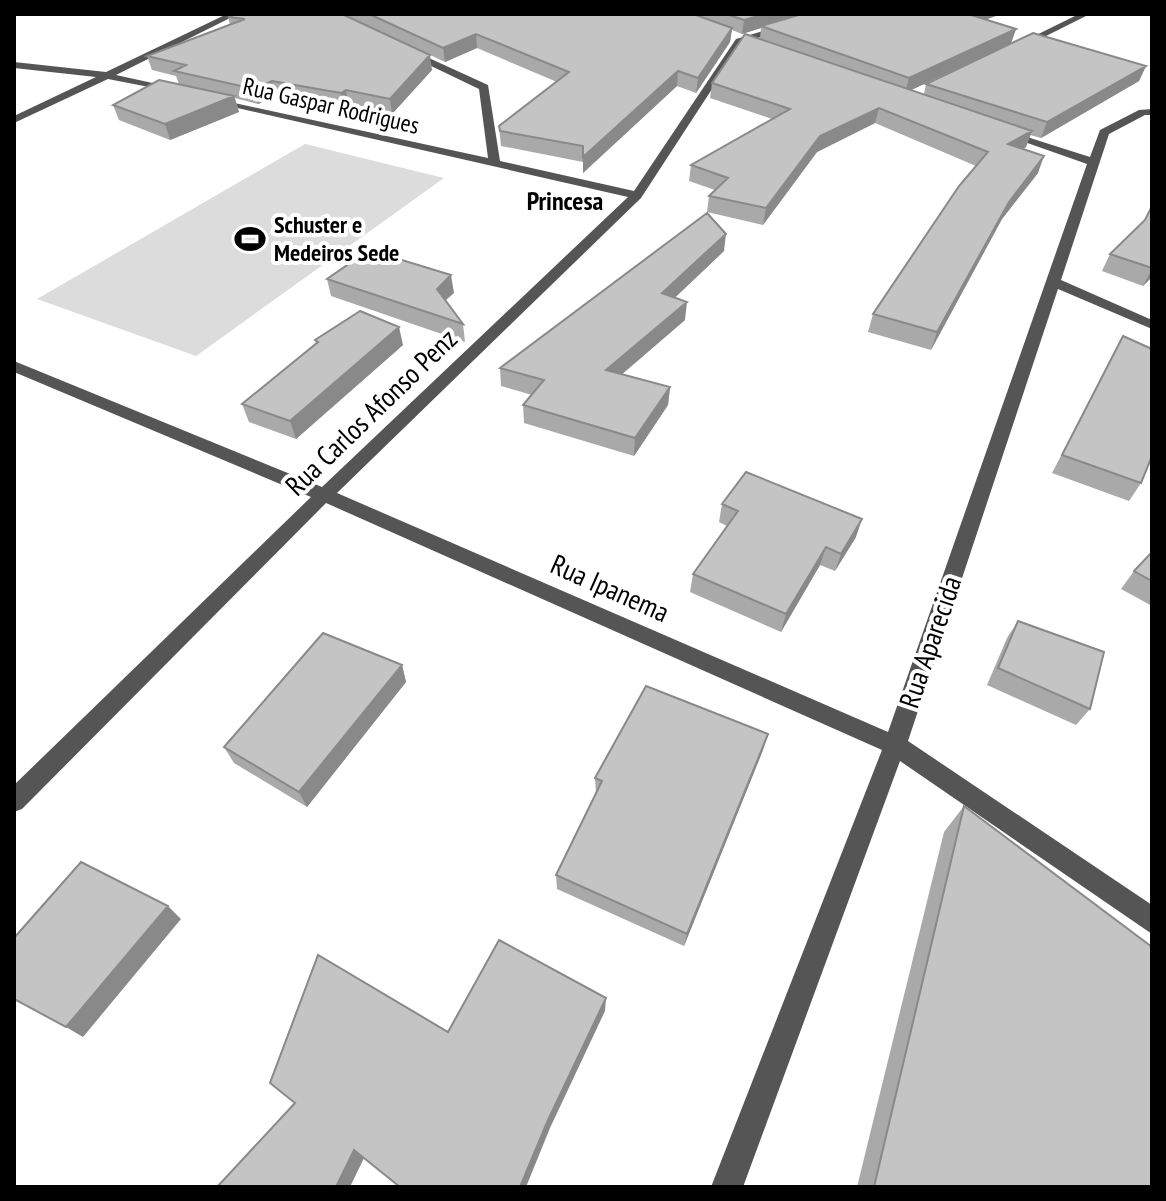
<svg xmlns="http://www.w3.org/2000/svg" width="1166" height="1201" font-family="'PT Sans Narrow',sans-serif">
<rect width="100%" height="100%" fill="#fff"/>
<path fill="#dcdcdc" d="M305 144 444 178 196 356 37 299Z"/>
<g fill="none" stroke-linecap="round" stroke-linejoin="round">
<path fill="#555" fill-rule="evenodd" d="M227 14H238L116 75 180 89V93L108 79 14 123V116L96 77 14 68V62L106 72Z
M820 14H833L742 43 641 198 337 493 888 732 1087 164 999 133 1008 131 1090 157 1100 130 1139 110 1152 109V115H1145L1109 134 1061 280 1152 320V329L1058 289 908 741 1152 905V934L900 761 743 1187H711L882 750 326 503 22 809 14 812V785L311 497 14 372V361L322 487 628 197 211 102 206 99 207 97 488 158 479 89 404 53 407 48 488 85 500 161 634 191 736 39Z
M1079 14H1090L1020 49 1012 47Z"/>
</g>
<path fill="#a9a9a9" d="M193 14H219L216 16Z
M236 14H1001L985 20 1016 29 1011 43 911 90 924 94 926 84 1146 66 1139 81 1041 138 1030 135 1026 147 1022 149 1038 173 1002 219 931 350 868 332 873 314 976 166 875 123 817 152 763 225 707 212 709 196 715 190 689 181 691 165 772 119 710 98 712 83 760 38 761 28 742 34 732 30 730 42 696 93 677 86 583 173V162L501 146 499 126 557 82 477 48 445 62 411 46 432 70 392 114 348 106 344 109 276 96 258 104 235 98 239 112 170 140 119 120 113 105 179 84 176 76 152 70 147 56 230 25 228 17Z
M1152 205V277L1143 286 1102 271 1110 254 1144 221Z
M724 251 674 298 685 320 622 374 670 387 668 405 634 456 524 423 523 405 532 395 501 386 500 368Z
M327 279 454 293 445 300 463 324 465 342 331 296Z
M1123 336 1152 349V461L1148 466 1141 483 1129 501 1052 473Z
M315 340 403 345 296 439 249 422 242 404 316 344Z
M722 504 856 537 835 571 820 565 781 632 690 592 693 574 727 526 719 522Z
M1152 552V606L1121 589 1134 571Z
M1018 621 1090 709 1076 725 987 685 1007 638Z
M402 665 406 682 307 807 234 763 224 747Z
M763 750 684 946 557 889 556 875 596 794 595 778Z
M964 806 1152 1187H857L944 832Z"/>
<path fill="#898989" d="M765 14H809L761 26V28L742 34 744 20Z
M967 14H1001L963 28Z
M732 28 730 42 696 93 698 78Z
M1016 29 1011 43 905 93 909 78Z
M476 34 477 48 445 62 443 48Z
M430 55 432 70 392 114 390 99Z
M1146 66 1139 81 1041 138 1047 122Z
M678 71 677 86 583 173V157Z
M272 81 276 96 258 104 254 89Z
M346 90 348 106 344 109 341 93Z
M234 96 239 112 170 140 165 124Z
M879 108 875 123 817 152 763 225 766 208 820 136Z
M1032 131 1026 147 1002 160 1008 144Z
M1044 156 1038 173 1002 219 931 350 937 332 1009 202Z
M726 234 724 251 661 311 662 293Z
M1152 269V277L1143 286Z
M451 275 454 293 439 306 437 289Z
M687 302 685 320 606 388V370Z
M399 327 403 345 296 439 290 421Z
M670 387 668 405 634 456 635 438Z
M862 519 856 537 835 571 841 554Z
M826 547 820 565 781 632 786 614Z
M402 665 406 682 307 807 299 792Z
M768 734 763 750 684 946 687 934Z
M168 906 181 919 83 1037 66 1027Z
M606 998 605 1011 550 1128 526 1187H520L548 1120Z
M354 1150 364 1158 350 1187H336Z"/>
<path fill="#c4c4c4" stroke="#898989" stroke-width="2" d="M236 14H342L430 55 390 99 346 90 341 93 272 81 254 89 174 71 186 65 147 56 245 19 228 17Z
M369 14H693L732 28 698 78 678 71 583 157V146L500 131 499 126 569 72 476 34 443 48Z
M726 14H765L744 20Z
M802 14H968L1016 29 909 78 761 26Z
M1033 33 1146 66 1047 122 926 84Z
M745 34 1032 131 1008 144 1044 156 1009 202 937 332 873 314 959 186 988 152 879 108 820 136 766 208 709 196 728 178 691 165 790 109 712 83Z
M159 80 234 96 165 124 113 105Z
M1152 206V268L1110 254 1145 220Z
M707 213 726 234 662 293 687 302 606 370 670 387 635 438 523 405 544 380 500 368Z
M369 250 451 275 437 289 463 324 327 279Z
M360 311 399 327 290 421 242 404 318 342 315 340Z
M1123 336 1152 349V456L1141 483 1062 455Z
M746 472 862 519 841 554 826 547 786 614 693 574 738 511 722 504Z
M1152 552V581L1134 571Z
M1018 621 1104 652 1090 709 998 668Z
M323 633 402 665 299 792 224 747Z
M646 686 768 734 687 934 556 875 602 781 595 778Z
M964 806 1152 947V1187H874Z
M81 862 168 906 66 1027 14 999V938Z
M499 940 606 998 548 1120 520 1187H400L354 1150 336 1187H217L295 1103 270 1083 318 955 448 1032Z"/>
<defs>
<g id="stadium-bare" transform="scale(2.4)"><path d="M0-5a6.5 5 0 1 0 0 10a6.5 5 0 1 0 0-10ZM-3.5-1.8h7v3.6h-7Z" fill="#000" stroke="#fff" stroke-width="2.5" paint-order="stroke"/></g>
</defs>
<g fill-rule="evenodd">
<use href="#stadium-bare" x="250" y="239"/>
</g>
<g text-anchor="middle" stroke-width="8" stroke-linejoin="round" paint-order="stroke">
<g font-size="24" fill="#000" stroke="#fff">
<text transform="translate(331 106) rotate(13)" y="8">Rua Gaspar Rodrigues</text>
</g>
<g font-size="24" font-weight="bold" fill="#000" stroke="#fff" text-anchor="start">
<text x="274" y="233">Schuster e<tspan x="274" dy="28">Medeiros Sede</tspan></text>
</g>
<g font-size="26" font-weight="bold" fill="#000" stroke="#fff">
<text x="565" y="210">Princesa</text>
</g>
<g font-size="28" fill="#000" stroke="#fff">
<text transform="translate(371 412) rotate(-44)" y="10">Rua Carlos Afonso Penz</text>
<text transform="translate(610 588) rotate(24)" y="10">Rua Ipanema</text>
<text transform="translate(930 642) rotate(-71)" y="10">Rua Aparecida</text>
</g>
</g>
<rect width="1166" height="1201" fill="none" stroke="#000000" stroke-width="32"/>
</svg>
